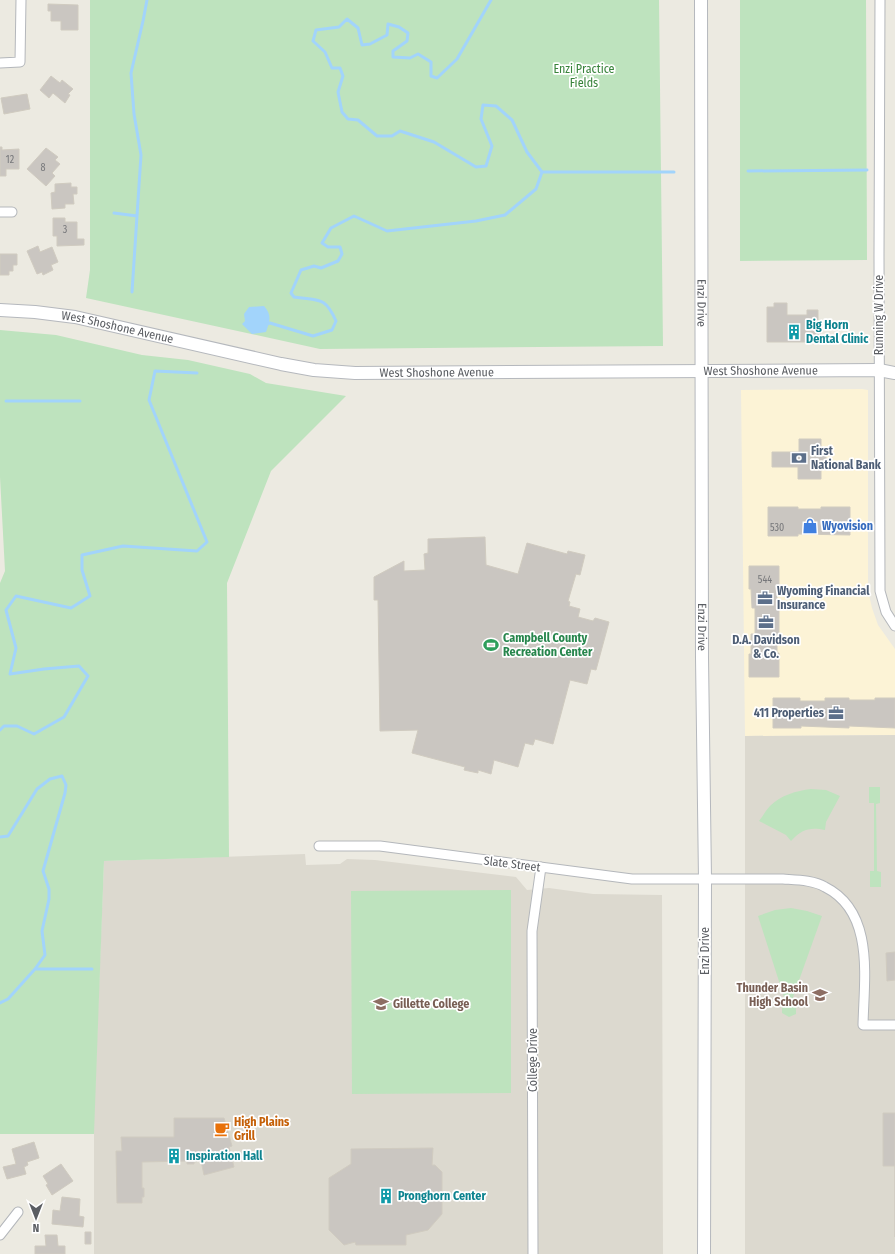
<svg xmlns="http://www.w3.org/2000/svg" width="895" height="1254" font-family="'Fira Sans Condensed',sans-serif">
<rect width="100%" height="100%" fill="#eceae1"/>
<path fill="#fcf3d6" d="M862 389 868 390V591L872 608 878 625 895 649V735L745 736 741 390Z"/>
<path fill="#dcd9cf" d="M895 735V1254H745V736Z
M305 854 306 865 340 864 347 859 375 860 516 877 527 890 549 888 593 894 662 895 663 1254H94V1112L104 861Z"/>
<path fill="#bee3be" d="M90 0H659L663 346 320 349 86 298 90 270Z
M740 0H866L867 260 740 261Z
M0 330 56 335 142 355 188 360 250 374 266 383 346 396 271 471 227 583 229 857 104 861 94 1134H0V583L5 571 0 477Z
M869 787H880V803L876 804 877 871 881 872V887H870V871H874V803H869Z
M811 789 826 790 840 796 826 822 825 830C810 827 802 829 791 841L786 835 759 821C763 816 766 810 770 806 781 795 796 791 811 789Z
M511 890V1093L352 1094 351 891Z
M791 908 807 911 822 916 792 1000H796V1014L789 1017 782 1013V1000H785L758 916 775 910Z"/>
<path fill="#a2d4fb" d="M264 306C272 315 270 321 266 332L252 334 242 324 245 321 244 314 249 307Z"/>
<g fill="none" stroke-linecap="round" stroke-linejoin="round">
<path stroke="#a2d4fb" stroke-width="3" d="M748 171 867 170
M542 172H674
M114 213 137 216
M132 292 141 155 134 114 131 73 143 21 147 0
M267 324 270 323 313 336 332 330 336 321C325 296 319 301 294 297L291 293 301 270 314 266 321 268 338 261 342 254 340 247H328L322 243 331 228 354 216 387 231 476 221 505 215 536 189 542 172 527 152 512 120 496 106 483 105 481 119 492 146 486 166 476 167 434 142 400 131 392 136H377L358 120 348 119 342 112 338 92 343 76 340 68H332L325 52 313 41 316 30 339 27 347 19 358 28 362 45 370 44 387 35 388 24 399 27 408 33 407 41 393 51V57L410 58 418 54 431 62V76L437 78 457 59 491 0
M6 401H80
M0 730 4 726H17L34 734 64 717 88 676 79 666 44 669 10 674 16 648 6 610 16 596 71 608 90 596 82 570V555L123 546 197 551 207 542 149 400 155 371 197 373
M0 837 8 836 37 789 50 779 62 776 66 785 65 793 43 871 49 889V899L42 931 45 955 35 969 8 999 0 1003
M35 969H92"/>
</g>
<path fill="#cac6c1" stroke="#d0cbc0" d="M48 4 78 5V30H61V21H51V11H48Z
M51 76 60 83 62 80 73 89 68 94 70 95 65 103 53 93 49 98 40 90Z
M27 94 30 109 4 114 1 98Z
M0 147H2V150L19 149V169H6V176H0Z
M46 148 58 157 55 160 60 164 52 173 55 176 46 186 27 169Z
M71 183V187H77V194H73L74 204H65V208L52 209 51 193 55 192V184Z
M53 218H65V222H77V239H84V245L57 246V236H53Z
M38 246 40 252 52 247 58 262 51 265 53 270 43 275 42 272 37 274 27 251Z
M0 254H17V265H13V271H9V275H0Z
M774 303H787V315H807V310H818V322H820V342H767V307H774Z
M799 439H821V452H826V464H821V479H798V467H772V452H799Z
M768 507H798V509H821V507H850V535L798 534V536H768Z
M485 537 486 565 518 574 527 543 567 554 568 551 585 555 580 575 576 574 568 601 570 602 569 606 580 609 578 617 593 621 595 618 609 622 596 670 591 669 587 684 570 680 553 744 535 739 533 745 525 743 518 767 494 760 491 774 478 770V773L464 770 465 767 412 753 418 730 380 731 378 600H374V577L404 561V571L425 570 424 554 428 553V539Z
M749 566H779V590H777V608H779V634H777V653H779V677H749V654H751V634H755V608H752L751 589H749Z
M773 698H800V701H825V698H849V700H875V698H895V728L849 726V728L801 726V728H773Z
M895 952V980L887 981 886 953Z
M883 1113H895V1237V1166H883Z
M174 1118H224L232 1146 229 1147 234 1167 204 1175 201 1161 194 1162V1164H187V1161L142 1162V1188H144V1197H142V1203H117L116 1151H122L121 1137H174Z
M34 1142 39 1158 27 1162 28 1165 24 1167 26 1174 7 1179 3 1167 16 1164 12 1149Z
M433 1148 432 1165H435L442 1172V1214L428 1230 406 1235V1245H356L355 1242 344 1245 329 1230V1178L351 1164V1149Z
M61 1164 73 1181 52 1195 46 1185 48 1184 43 1176Z
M62 1197 80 1199 79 1216 84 1217 83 1227 52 1224 53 1210 60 1211Z
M85 1232H91V1244H85Z
M45 1235H57L58 1246H65V1254H35V1246H46Z"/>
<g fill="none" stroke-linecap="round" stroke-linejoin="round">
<g stroke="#b4b7bb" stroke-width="11">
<path id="street" d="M880 0 879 255 880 591 886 612 895 626
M0 63 20 62 21 0
M0 212H12
M319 846H380L632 879H783C797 880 813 880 825 887 875 912 864 978 863 1025H895
M0 1235 18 1212
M533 1254 532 931 541 867"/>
</g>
<g stroke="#b5b8bd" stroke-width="14">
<g id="secondary">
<path id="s1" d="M701 0 702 658 705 879 704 1254"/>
<path id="s2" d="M0 310 35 312 75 317 281 364 314 370 355 373 879 370 895 373"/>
</g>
</g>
<use href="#street" stroke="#fff" stroke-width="9"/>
<use href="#secondary" stroke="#fff" stroke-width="12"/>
</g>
<defs>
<g id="building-bare" transform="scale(1.2)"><path d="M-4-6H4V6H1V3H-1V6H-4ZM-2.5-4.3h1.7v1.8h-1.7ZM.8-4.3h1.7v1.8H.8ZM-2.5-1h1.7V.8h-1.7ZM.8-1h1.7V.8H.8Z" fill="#0f9aa8" stroke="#fff" stroke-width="2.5" paint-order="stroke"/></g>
<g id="bank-bare" transform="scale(1.2)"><path d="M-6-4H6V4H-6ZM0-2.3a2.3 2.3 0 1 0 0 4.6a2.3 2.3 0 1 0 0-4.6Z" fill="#5c6f8a" stroke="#fff" stroke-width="2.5" paint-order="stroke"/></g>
<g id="shop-bare" transform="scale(1.2)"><path d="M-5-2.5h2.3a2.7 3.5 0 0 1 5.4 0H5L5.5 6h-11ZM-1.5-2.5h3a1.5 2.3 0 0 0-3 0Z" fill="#3f7fe0" stroke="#fff" stroke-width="2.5" paint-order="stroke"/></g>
<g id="office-bare" transform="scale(1.2)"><path d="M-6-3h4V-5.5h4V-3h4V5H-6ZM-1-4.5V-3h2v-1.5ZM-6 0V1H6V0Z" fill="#5c6f8a" stroke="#fff" stroke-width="2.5" paint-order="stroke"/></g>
<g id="stadium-bare" transform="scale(1.2)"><path d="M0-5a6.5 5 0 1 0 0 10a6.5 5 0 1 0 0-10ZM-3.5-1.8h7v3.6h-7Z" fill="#2e9e5b" stroke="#fff" stroke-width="2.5" paint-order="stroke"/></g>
<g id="school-bare" transform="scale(1.2)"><path d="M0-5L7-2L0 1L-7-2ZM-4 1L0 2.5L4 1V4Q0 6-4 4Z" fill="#8d6e63" stroke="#fff" stroke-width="2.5" paint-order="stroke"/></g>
<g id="university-bare" transform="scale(1.2)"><path d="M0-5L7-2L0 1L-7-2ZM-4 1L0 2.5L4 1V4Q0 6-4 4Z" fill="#8d6e63" stroke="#fff" stroke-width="2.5" paint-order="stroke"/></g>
<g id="cafe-bare" transform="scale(1.2)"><path d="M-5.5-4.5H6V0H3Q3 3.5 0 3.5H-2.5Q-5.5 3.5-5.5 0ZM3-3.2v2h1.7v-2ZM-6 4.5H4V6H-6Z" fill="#e8710a" stroke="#fff" stroke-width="2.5" paint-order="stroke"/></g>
</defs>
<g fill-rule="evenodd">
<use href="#building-bare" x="794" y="332"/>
<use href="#bank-bare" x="799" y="458"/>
<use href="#shop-bare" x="810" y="526"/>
<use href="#office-bare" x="765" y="598"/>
<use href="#office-bare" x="766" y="622"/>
<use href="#stadium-bare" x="491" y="645"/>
<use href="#office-bare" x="836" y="713"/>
<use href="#school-bare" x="820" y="995"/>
<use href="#university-bare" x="381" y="1004"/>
<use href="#cafe-bare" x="222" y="1129"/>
<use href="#building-bare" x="174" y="1156"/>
<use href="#building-bare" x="386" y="1196"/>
</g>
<g text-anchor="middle" stroke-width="3.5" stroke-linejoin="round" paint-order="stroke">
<g font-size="10" fill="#76777a">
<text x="10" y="163">12</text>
<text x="43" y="171">8</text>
<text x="65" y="233">3</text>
<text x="777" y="531">530</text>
<text x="765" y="583">544</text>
</g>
<g font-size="12" fill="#38833b" stroke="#fff">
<text x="584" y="73">Enzi Practice<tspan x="584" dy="14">Fields</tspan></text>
</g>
<g font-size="12" fill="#5a5d62" stroke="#fff">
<text dy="4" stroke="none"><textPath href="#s1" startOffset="303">Enzi Drive</textPath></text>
<text transform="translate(879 315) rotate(-90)" y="4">Running W Drive</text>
<text dy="4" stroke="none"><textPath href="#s2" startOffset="119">West Shoshone Avenue</textPath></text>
<text dy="4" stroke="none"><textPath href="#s2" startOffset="767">West Shoshone Avenue</textPath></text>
<text dy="4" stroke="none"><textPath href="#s2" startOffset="443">West Shoshone Avenue</textPath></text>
<text dy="4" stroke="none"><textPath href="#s1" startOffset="627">Enzi Drive</textPath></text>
<text transform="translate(512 864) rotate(7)" y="4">Slate Street</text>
<text transform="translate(705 951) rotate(-90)" y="4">Enzi Drive</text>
<text transform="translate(533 1060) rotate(-90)" y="4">College Drive</text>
</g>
<g font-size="12" font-weight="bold" fill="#0d838f" stroke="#fff" text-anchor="start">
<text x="806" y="329">Big Horn<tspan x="806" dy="14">Dental Clinic</tspan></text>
<text x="186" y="1160">Inspiration Hall</text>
<text x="398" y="1200">Pronghorn Center</text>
</g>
<g font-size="12" font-weight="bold" fill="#4e5e75" stroke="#fff" text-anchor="start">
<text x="811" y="455">First<tspan x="811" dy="14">National Bank</tspan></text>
<text x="777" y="595">Wyoming Financial<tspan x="777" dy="14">Insurance</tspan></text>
<text x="766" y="644" text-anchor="middle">D.A. Davidson<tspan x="766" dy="14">&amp; Co.</tspan></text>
<text x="824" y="717" text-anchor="end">411 Properties</text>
</g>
<g font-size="12" font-weight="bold" fill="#366cbe" stroke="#fff" text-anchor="start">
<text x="822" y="530">Wyovision</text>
</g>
<g font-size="12" font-weight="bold" fill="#27864d" stroke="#fff" text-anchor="start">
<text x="503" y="642">Campbell County<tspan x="503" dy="14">Recreation Center</tspan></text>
</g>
<g font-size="12" font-weight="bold" fill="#785e54" stroke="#fff" text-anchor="end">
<text x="808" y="992">Thunder Basin<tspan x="808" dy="14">High School</tspan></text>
<text x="393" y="1008" text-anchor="start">Gillette College</text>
</g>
<g font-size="12" font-weight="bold" fill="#c56008" stroke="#fff" text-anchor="start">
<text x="234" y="1126">High Plains<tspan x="234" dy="14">Grill</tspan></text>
</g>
</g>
<g transform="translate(36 1218) rotate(180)" stroke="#ffffff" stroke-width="3" paint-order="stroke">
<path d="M0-3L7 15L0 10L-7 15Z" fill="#5a5d62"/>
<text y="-6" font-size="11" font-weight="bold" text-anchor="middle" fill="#5a5d62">N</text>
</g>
</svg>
